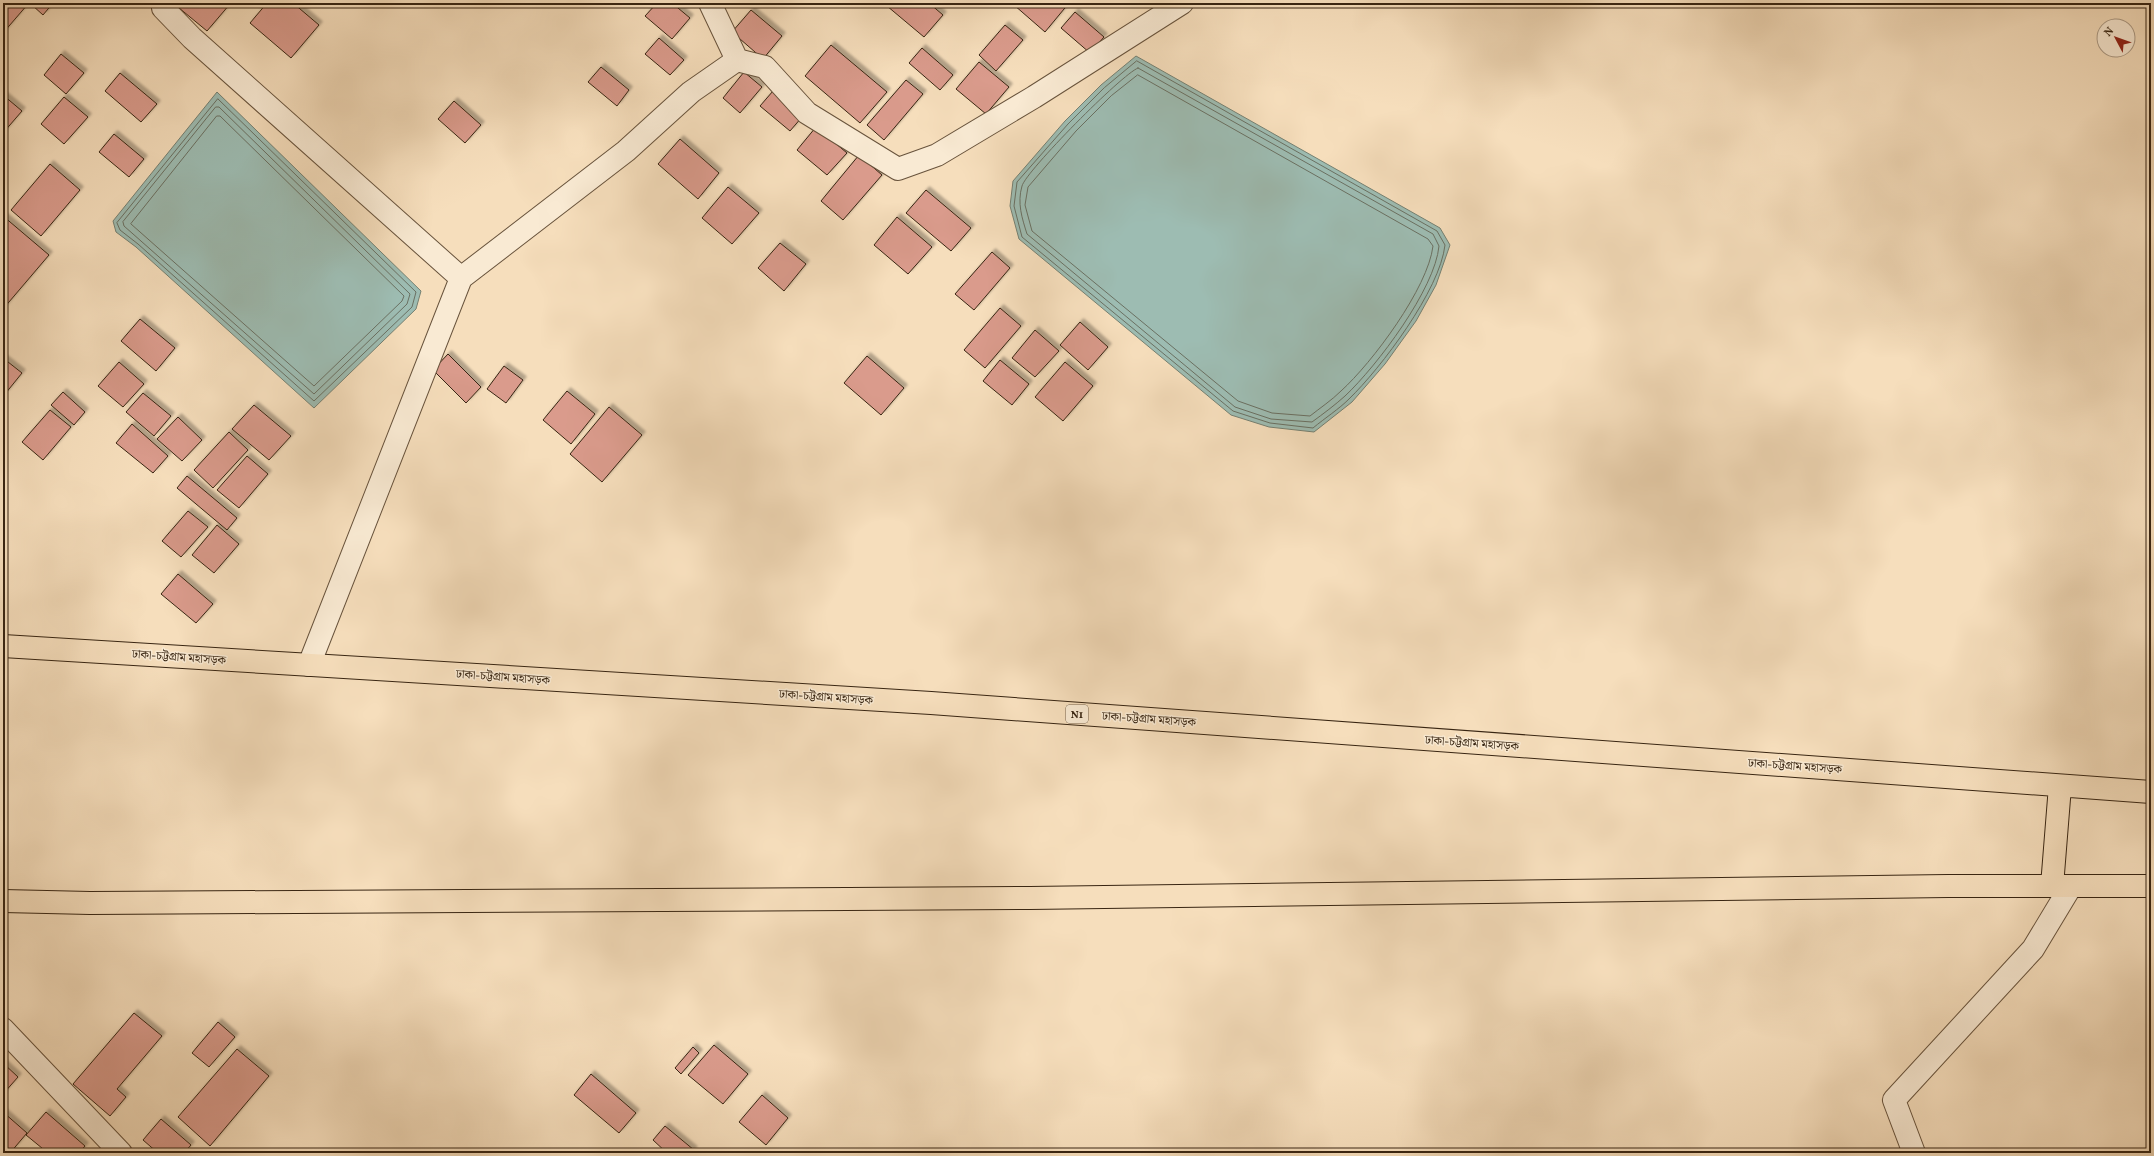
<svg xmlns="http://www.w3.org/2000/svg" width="2154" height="1156" font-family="Vollkorn,'Noto Serif Bengali',serif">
<defs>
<filter id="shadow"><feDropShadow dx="3.5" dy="-3.5" stdDeviation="1" flood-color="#0004"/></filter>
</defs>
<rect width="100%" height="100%" fill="#f6debc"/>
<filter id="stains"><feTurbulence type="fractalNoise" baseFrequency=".005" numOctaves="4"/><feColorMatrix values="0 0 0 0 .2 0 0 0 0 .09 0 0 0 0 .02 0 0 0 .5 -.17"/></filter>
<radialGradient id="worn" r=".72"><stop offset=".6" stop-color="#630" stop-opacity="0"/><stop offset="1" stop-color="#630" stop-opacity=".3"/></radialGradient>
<path fill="#9dbcb2" stroke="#758072" d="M1136 56 1440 228 1450 245 1436 285 1416 321 1385 364 1352 402 1314 432 1269 427 1231 415 1019 239 1010 206 1013 181 1065 121 1101 85Z
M217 92 421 291 416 309 314 408 136 247 116 232 113 221Z"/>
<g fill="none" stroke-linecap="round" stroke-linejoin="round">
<path stroke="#6a7062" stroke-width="1" d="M1137 61 1437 231 1445 245C1440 290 1381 368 1349 399 1339 409 1325 418 1313 428L1270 423 1233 411 1022 237 1014 206 1017 182 1068 124 1104 88Z
M1138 68 1433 234 1439 246C1435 289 1377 366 1345 396 1335 405 1323 414 1312 422L1271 419 1235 407 1027 234C1022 218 1017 203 1022 186 1026 171 1122 74 1138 68Z
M1138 75 1428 239 1433 246C1428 288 1372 363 1341 391 1332 400 1320 408 1310 416L1272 413 1238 401 1032 231 1025 205 1028 187 1076 131 1111 96Z
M218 99 416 292 412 307 314 401 138 244 120 230 117 223Z
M216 107H219L410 294 407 304 314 394 124 226 123 222Z
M217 116H220L404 296 402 301 314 386 131 224Z"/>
</g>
<path fill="#da9b8c" stroke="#382512" filter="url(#shadow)" d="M3 3 28 4 3 33Z
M34 3H53L43 15 32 5Z
M173 3H229L230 4 207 31Z
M267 3H293L319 25 291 58 250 23Z
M657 3H672L690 18 672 39 645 16Z
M889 3H929L943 15 924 37 887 6Z
M1015 3H1069L1045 32 1014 5Z
M751 10 782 36 763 59 732 32Z
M1075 12 1104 37 1090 53 1061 28Z
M1005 25 1023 40 996 71 979 55Z
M659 38 684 60 670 75 645 54Z
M831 45 887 92 860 123 805 76Z
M922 48 953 75 940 90 909 63Z
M61 54 84 73 66 94 44 75Z
M979 62 1009 87 986 114 956 89Z
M601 67 629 90 617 106 588 82Z
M744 72 762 87 740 113 723 98Z
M120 73 157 104 141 122 105 91Z
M906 80 923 94 884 140 867 125Z
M773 91 802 117 790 131 760 106Z
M3 95 22 111 3 133Z
M64 97 88 117 64 144 41 124Z
M454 101 481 125 465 143 438 119Z
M816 127 847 153 827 175 797 150Z
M114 134 144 159 129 177 99 152Z
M680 139 719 173 698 199 658 164Z
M859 155 882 175 843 220 821 201Z
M50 164 80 190 41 236 11 210Z
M728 187 759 213 732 244 702 218Z
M926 190 971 228 951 251 906 213Z
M3 216 49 255 3 309Z
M897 217 932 247 908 274 874 245Z
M780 243 806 264 784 291 758 268Z
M992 252 1010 268 974 310 955 294Z
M1000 308 1021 326 985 368 964 350Z
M140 319 175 348 156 371 121 341Z
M1080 322 1108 347 1088 370 1060 345Z
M1035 330 1059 351 1035 377 1012 358Z
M448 354 481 387 466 403 433 370Z
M867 356 904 388 881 415 844 383Z
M3 358 22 373 5 394 3 392Z
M1000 360 1029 384 1012 405 983 381Z
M119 362 144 384 123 407 98 386Z
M1065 362 1093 386 1063 421 1035 397Z
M504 366 523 380 506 403 487 389Z
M567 391 595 414 571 444 543 420Z
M63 392 85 412 74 425 51 405Z
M143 393 171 416 154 436 126 412Z
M254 405 291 436 269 460 232 429Z
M609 407 642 435 602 482 570 454Z
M50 410 71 427 43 460 22 442Z
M178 417 202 440 182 461 157 439Z
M132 424 168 456 153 473 116 443Z
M229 432 248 450 213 488 194 470Z
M247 456 268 474 239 508 217 490Z
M187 476 237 518 227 530 177 488Z
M188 511 208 527 181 557 162 541Z
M217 525 239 544 214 573 192 555Z
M178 574 213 604 196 623 161 594Z
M134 1013 162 1036 117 1089 126 1097 110 1116 73 1084Z
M218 1022 235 1037 209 1067 192 1053Z
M714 1045 748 1074 723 1104 688 1075Z
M693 1047 699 1053 681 1074 675 1068Z
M237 1049 269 1076 210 1146 178 1117Z
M3 1063 18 1077 3 1094Z
M591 1074 636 1113 619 1133 574 1095Z
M762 1095 788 1118 766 1145 739 1122Z
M3 1112 27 1133 10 1153H3Z
M46 1112 85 1146 79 1153H48L26 1135Z
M161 1119 191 1145 184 1153H158L143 1140Z
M665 1126 694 1150 691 1153H667L653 1140Z"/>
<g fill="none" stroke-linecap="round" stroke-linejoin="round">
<g stroke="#68533c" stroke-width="24">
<path id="minor" d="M164 3 163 8 192 38 461 278 309 665
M710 3 737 60
M461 278 626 151 691 92 737 60 765 67 807 113 898 169 937 155 1034 97 1182 3
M3 1029 121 1153
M1914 1153 1894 1100 2033 949 2071 886"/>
</g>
<g stroke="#382512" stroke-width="24">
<path id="highway" d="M3 646 931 703 2151 792
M2052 886 2060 786
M3 901 90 903 1030 898 1948 886H2151"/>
</g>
<use href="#minor" stroke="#f9ead3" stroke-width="22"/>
<use href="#highway" stroke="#f6debc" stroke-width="22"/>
</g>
<g text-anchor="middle" stroke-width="3" stroke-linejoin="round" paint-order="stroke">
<rect fill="#f9ead3" stroke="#72604c" stroke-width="1" x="1066" y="705" width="22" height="18" rx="3"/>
<g font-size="11" font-weight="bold" fill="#382512">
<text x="1077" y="718">N1</text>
</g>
<g font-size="12" fill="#382512" stroke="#f9ead3">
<text transform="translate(179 657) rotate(4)" y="4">ঢাকা-চট্টগ্রাম মহাসড়ক</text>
<text transform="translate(503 677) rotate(4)" y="4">ঢাকা-চট্টগ্রাম মহাসড়ক</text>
<text transform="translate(826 697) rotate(4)" y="4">ঢাকা-চট্টগ্রাম মহাসড়ক</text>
<text transform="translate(1149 719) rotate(4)" y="4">ঢাকা-চট্টগ্রাম মহাসড়ক</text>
<text transform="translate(1472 743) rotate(4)" y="4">ঢাকা-চট্টগ্রাম মহাসড়ক</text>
<text transform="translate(1795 766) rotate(4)" y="4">ঢাকা-চট্টগ্রাম মহাসড়ক</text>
</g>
</g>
<rect width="2154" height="1156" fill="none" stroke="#f6debc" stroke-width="16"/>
<rect x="4" y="4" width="2146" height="1148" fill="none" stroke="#382512" stroke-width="2"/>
<rect x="8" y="8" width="2138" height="1140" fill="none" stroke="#382512"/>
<g transform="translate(2116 38) rotate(311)"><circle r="19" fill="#f9ead3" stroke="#ac9b86"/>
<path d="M0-3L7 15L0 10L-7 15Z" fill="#8f2418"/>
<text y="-6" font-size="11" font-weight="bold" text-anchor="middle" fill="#382512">N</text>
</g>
<rect width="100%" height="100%" filter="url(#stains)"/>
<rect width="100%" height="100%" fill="url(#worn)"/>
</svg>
